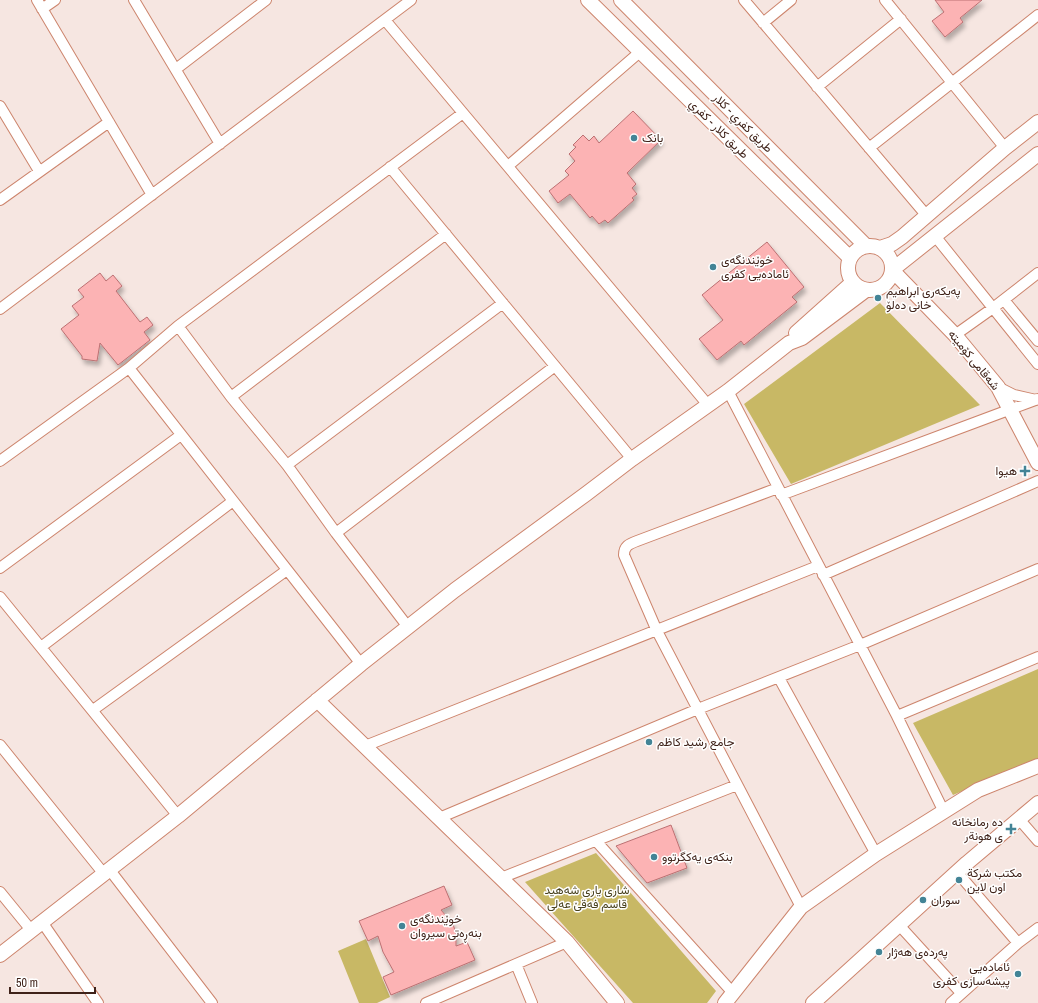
<svg xmlns="http://www.w3.org/2000/svg" width="1038" height="1003" font-family="'Archivo Narrow',Vazirmatn,sans-serif">
<defs>
<filter id="shadow"><feDropShadow dx="2.5" dy="4.5" stdDeviation="2" flood-color="#0004"/></filter>
</defs>
<rect width="100%" height="100%" fill="#f6e6e1"/>
<path fill="#c8b865" d="M880 303 980 405 791 484 744 404Z
M1038 669V759L953 795 913 723Z
M596 853 716 991 707 1003H633L525 882Z
M366 939 390 997 377 1003H359L338 951Z"/>
<path fill="#fcb3b4" stroke="#bc7072" filter="url(#shadow)" d="M935 0H982L960 18 963 22 945 37 932 21 944 12Z
M633 111 661 140 627 173 636 184 632 188 637 194 632 198 634 200 608 223 605 220 599 224 592 216 590 218 570 194 558 203 549 191 569 175 565 171 575 161 569 154 576 147 573 145 583 135 589 141 594 136 599 143Z
M767 242 804 287 792 297 797 302 744 345 741 341 717 360 699 339 723 320 702 295Z
M100 273 106 281 113 275 122 286 116 291 140 322 147 317 153 325 144 332 150 340 118 365 100 343 97 361 82 359V356L61 329 79 315 72 306 84 297 78 290Z
M671 825 687 868 647 883 616 846Z
M444 886 452 905 441 910 453 924 456 934V946L467 942 475 960 391 995 383 977 394 972 383 952 378 936 368 941 359 921Z"/>
<g fill="none" stroke-linecap="round" stroke-linejoin="round">
<g stroke="#cd856d" stroke-width="12">
<path id="street" d="M37 0 152 195
M134 0 220 144
M744 0 927 216
M885 0 1005 148
M42 9 55 0
M385 20 708 405
M763 23 791 0
M176 69 266 0
M817 87 901 19
M0 106 39 171
M869 148 1038 15
M508 166 641 51
M390 167 632 459
M0 200 109 122
M935 236 1038 364
M1004 300 1038 341
M0 309 411 0
M178 326 231 397 287 465 336 533 408 627
M955 335 993 308 1038 273
M129 368 361 664
M998 387 1014 395 1036 400
M728 391 897 716
M231 397 446 234
M0 461 129 368 178 326 463 113
M287 465 503 303
M778 488 637 541C629 544 624 546 624 555L657 631 801 907
M781 495 1038 399
M336 533 555 366
M0 568 181 435
M823 575 1038 481
M0 597 178 816
M41 647 233 501
M779 678 876 854
M93 710 287 570
M0 745 104 874
M365 746 818 566
M944 812 897 716 1038 657
M439 818 698 709 860 645 1038 569
M1019 819 1038 841
M596 841 733 993
M109 869 212 1003
M957 872 1018 943
M501 878 737 785
M0 892 31 930
M42 922 98 1003
M899 925 961 993
M516 964 532 1003
M426 1003 567 942
M951 1003 1018 943 1038 928"/>
</g>
<g stroke="#cd856d" stroke-width="16">
<path id="secondary" d="M588 0 850 258
M621 0 866 246
M1038 154 892 270 955 335 998 387 1038 463
M848 268a22 22 0 1 1 44 0a22 22 0 1 1-44 0Z
M880 248 892 244 902 237 1005 148 1038 122
M796 333 853 282
M317 700 567 942 617 1003
M0 955 178 816 361 664 455 590 586 494 632 459 728 391 789 343 802 338 866 290
M725 1003 801 907 876 854 978 790 1038 766
M813 1003 967 863 1038 803"/>
</g>
<use href="#street" stroke="#fff" stroke-width="10"/>
<use href="#secondary" stroke="#fff" stroke-width="14"/>
</g>
<g fill="#438496" stroke="#fff" stroke-width="1.5">
<circle cx="634" cy="138" r="4"/>
<circle cx="713" cy="267" r="4"/>
<circle cx="878" cy="298" r="4"/>
<path d="M1023 465h4v4h4v4h-4v4h-4v-4h-4v-4h4z"/>
<circle cx="649" cy="742" r="4"/>
<path d="M1009 823h4v4h4v4h-4v4h-4v-4h-4v-4h4z"/>
<circle cx="654" cy="857" r="4"/>
<circle cx="959" cy="880" r="4"/>
<circle cx="923" cy="900" r="4"/>
<circle cx="402" cy="926" r="4"/>
<circle cx="879" cy="952" r="4"/>
<circle cx="1018" cy="974" r="4"/>
</g>
<g text-anchor="middle" stroke-width="3" stroke-linejoin="round" paint-order="stroke">
<g font-size="12" fill="#3f2219" stroke="#fff">
<text transform="translate(743 123) rotate(45)" y="4">طريق كفري - كلار</text>
<text transform="translate(719 129) rotate(45)" y="4">طريق كلار - كفري</text>
<text transform="translate(974 360) rotate(51)" y="4">شەقامی کۆمیتە</text>
</g>
<g font-size="12" fill="#3f2219" stroke="#fff" text-anchor="start">
<text x="642" y="142">بانک</text>
<text x="721" y="264">خوێندنگەی<tspan x="721" dy="14">ئامادەیی کفری</tspan></text>
<text x="886" y="295">پەیکەری ابراهیم<tspan x="886" dy="14">خانی دەلۆ</tspan></text>
<text x="1017" y="475" text-anchor="end">هیوا</text>
<text x="657" y="746">جامع رشيد كاظم</text>
<text x="1003" y="826" text-anchor="end">ده رمانخانه<tspan x="1003" dy="14">ى هونةر</tspan></text>
<text x="662" y="861">بنکەی یەکگرتوو</text>
<text x="967" y="877">مكتب شركة<tspan x="967" dy="14">اون لاين</tspan></text>
<text x="931" y="904">سوران</text>
<text x="410" y="923">خوێندنگەی<tspan x="410" dy="14">بنەڕەتی سیروان</tspan></text>
<text x="887" y="956">پەردەى ھەژار</text>
<text x="1010" y="971" text-anchor="end">ئامادەیی<tspan x="1010" dy="14">پیشەسازی کفری</tspan></text>
</g>
<g font-size="12" fill="#49421e" stroke="#fff">
<text x="587" y="894">شاری یاری شەهید<tspan x="587" dy="14">قاسم فەقێ عەلی</tspan></text>
</g>
</g>
<path d="M10 987v6h85v-6" fill="none" stroke="#3f2219" stroke-width="2"/>
<text x="16" y="987" font-size="12" fill="#3f2219" stroke="#ffffff" stroke-width="3" paint-order="stroke">50 m</text>
</svg>
